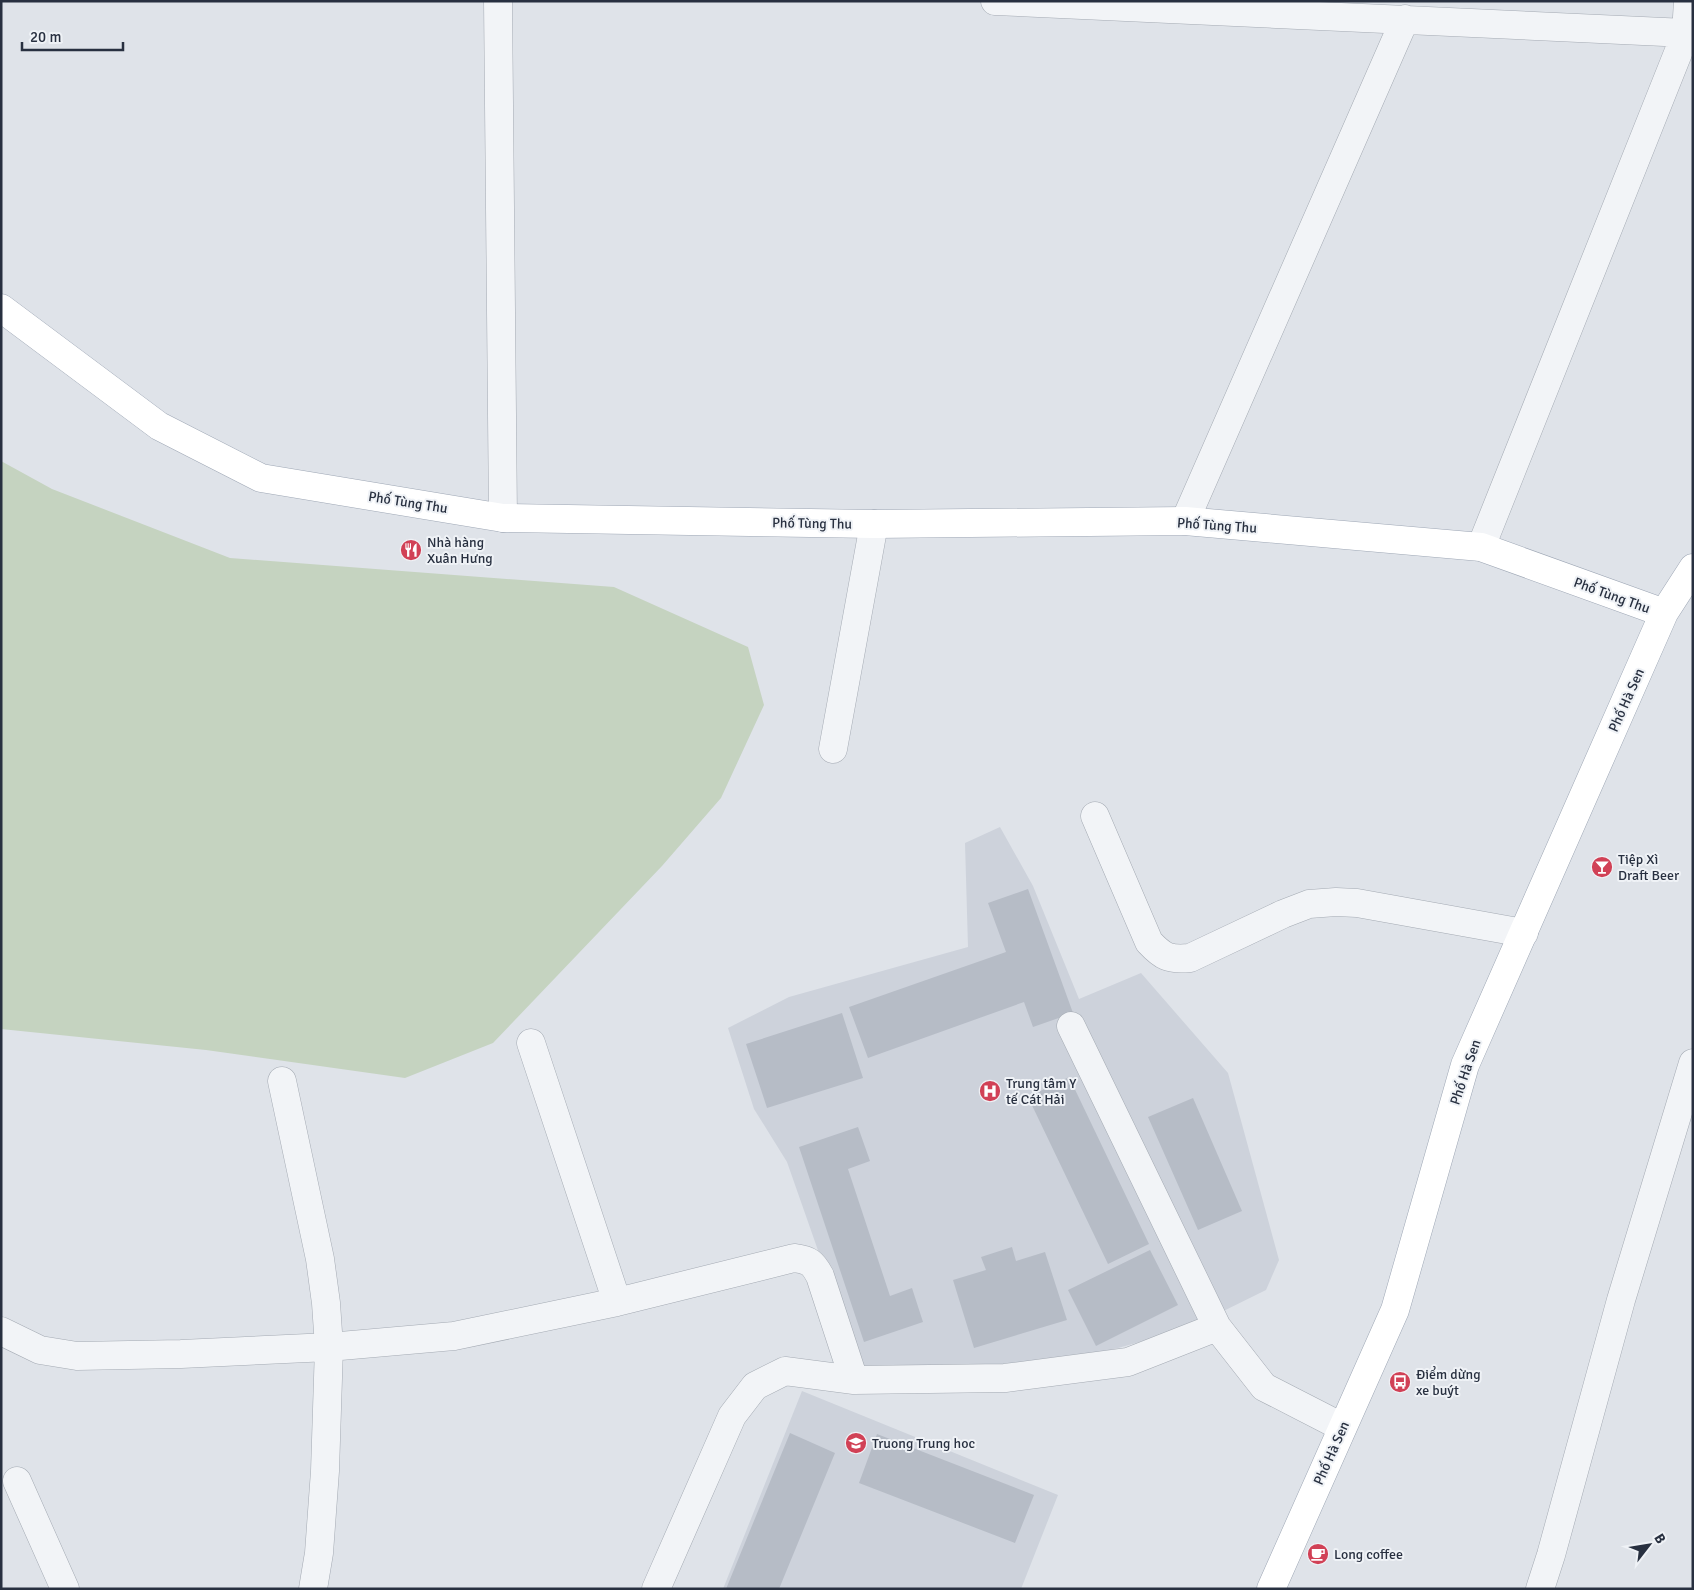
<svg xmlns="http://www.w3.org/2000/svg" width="1694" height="1590" font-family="Signika,sans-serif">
<rect width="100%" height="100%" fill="#dfe3e9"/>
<path fill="#cdd2db" d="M1000 827 1033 886 1079 999 1141 973 1228 1073 1279 1260 1266 1290 1187 1329 1096 1354 965 1368 860 1370 787 1162 754 1109 728 1028 789 997 968 947 965 843Z
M802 1391 1058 1495 1021 1589H723Z"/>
<path fill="#c5d3c0" d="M1 461 52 489 230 558 614 587 748 647 764 705 721 798 662 866 493 1043 405 1078 206 1050 1 1029Z"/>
<path fill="#b6bcc6" d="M1028 889 1073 1013 1033 1027 1024 1002 868 1058 849 1007 1006 952 988 903Z
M842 1013 863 1078 767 1108 746 1044Z
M1069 1077 1149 1244 1108 1264 1028 1097Z
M1193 1098 1242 1211 1198 1230 1148 1117Z
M858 1127 870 1161 848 1169 890 1296 912 1288 923 1322 864 1342 799 1147Z
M1012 1247 1016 1261 1045 1252 1067 1320 974 1348 953 1280 986 1270 981 1257Z
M1150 1250 1178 1305 1096 1346 1068 1290Z
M790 1433 835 1453 779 1589H726Z
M877 1434 1034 1495 1015 1543 859 1483Z"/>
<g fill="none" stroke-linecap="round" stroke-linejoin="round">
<g stroke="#a4aab3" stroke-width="29">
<path id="minor" d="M498 1 503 518
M995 1 1686 33
M1185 521 1405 19
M1481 547 1686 33 1688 1
M833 749 874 524
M1095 816 1149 942C1163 957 1169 960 1190 958L1283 914 1309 904 1336 902 1357 903 1524 933
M1071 1026 1217 1327 1264 1387 1342 1427
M531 1043 617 1302
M282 1081 320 1259 326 1303 329 1347 325 1471 319 1553 313 1589
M1 1331 40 1350 77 1356 181 1354 329 1347 454 1336 617 1302 794 1258C810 1260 813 1263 820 1276L854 1380 1005 1378 1128 1362 1217 1327
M17 1481 65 1589
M656 1589 732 1416 755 1386 785 1371 854 1380
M1540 1589 1551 1555 1621 1300 1693 1063"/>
</g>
<g stroke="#9ea7b5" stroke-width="29">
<path id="major" d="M1 308 159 426 261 478 503 518 874 524 1185 521 1481 547 1664 613
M1271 1589 1395 1310 1465 1065 1664 613 1693 568"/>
</g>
<use href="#minor" stroke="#f2f4f7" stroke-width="28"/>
<use href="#major" stroke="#fff" stroke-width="28"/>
</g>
<defs>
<g id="restaurant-disc" transform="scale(1.125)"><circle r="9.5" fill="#d14156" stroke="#eff2f6"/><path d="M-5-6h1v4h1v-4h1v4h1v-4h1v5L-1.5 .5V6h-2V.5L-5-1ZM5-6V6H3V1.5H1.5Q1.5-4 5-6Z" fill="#fff"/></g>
<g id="bar-disc" transform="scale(1.125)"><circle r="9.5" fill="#d14156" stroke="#eff2f6"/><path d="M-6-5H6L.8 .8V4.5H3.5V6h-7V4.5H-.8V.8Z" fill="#fff"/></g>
<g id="hospital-disc" transform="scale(1.125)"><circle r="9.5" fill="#d14156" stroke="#eff2f6"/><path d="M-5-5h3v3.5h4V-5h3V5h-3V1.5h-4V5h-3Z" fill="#fff"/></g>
<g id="bus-disc" transform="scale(1.125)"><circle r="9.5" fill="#d14156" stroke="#eff2f6"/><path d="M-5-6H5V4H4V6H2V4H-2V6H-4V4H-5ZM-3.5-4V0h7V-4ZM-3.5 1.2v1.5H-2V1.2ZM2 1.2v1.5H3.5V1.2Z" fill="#fff"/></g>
<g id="school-disc" transform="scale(1.125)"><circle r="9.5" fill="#d14156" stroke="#eff2f6"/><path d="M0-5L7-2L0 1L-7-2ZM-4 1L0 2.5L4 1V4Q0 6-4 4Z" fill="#fff"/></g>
<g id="cafe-disc" transform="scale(1.125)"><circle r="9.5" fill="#d14156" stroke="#eff2f6"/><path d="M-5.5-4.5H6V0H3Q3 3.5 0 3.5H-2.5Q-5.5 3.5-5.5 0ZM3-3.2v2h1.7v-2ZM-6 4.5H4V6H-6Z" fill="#fff"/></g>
</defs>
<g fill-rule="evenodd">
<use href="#restaurant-disc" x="411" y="550"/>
<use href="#bar-disc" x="1602" y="867"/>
<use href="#hospital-disc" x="990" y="1091"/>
<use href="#bus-disc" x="1400" y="1382"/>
<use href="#school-disc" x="856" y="1443"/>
<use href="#cafe-disc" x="1318" y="1554"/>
</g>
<g text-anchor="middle" stroke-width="4" stroke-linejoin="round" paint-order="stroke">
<g font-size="14" fill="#283040" stroke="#eff2f6">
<text transform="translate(408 502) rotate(9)" y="5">Phố Tùng Thu</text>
<text transform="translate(812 523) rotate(1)" y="5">Phố Tùng Thu</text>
<text transform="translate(1217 525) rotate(4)" y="5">Phố Tùng Thu</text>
<text transform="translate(1612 595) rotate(20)" y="5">Phố Tùng Thu</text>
<text transform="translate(1626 700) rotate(-66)" y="5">Phố Hà Sen</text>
<text transform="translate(1465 1072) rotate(-71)" y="5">Phố Hà Sen</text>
<text transform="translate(1331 1453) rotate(-66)" y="5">Phố Hà Sen</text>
</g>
<g font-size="14" fill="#283040" stroke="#eff2f6" text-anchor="start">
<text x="427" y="547">Nhà hàng<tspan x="427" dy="16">Xuân Hưng</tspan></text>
<text x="1618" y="864">Tiệp Xì<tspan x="1618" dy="16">Draft Beer</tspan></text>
<text x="1006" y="1088">Trung tâm Y<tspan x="1006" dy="16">tế Cát Hải</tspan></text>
<text x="1416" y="1379">Điểm dừng<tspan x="1416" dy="16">xe buýt</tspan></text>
<text x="872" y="1448">Truong Trung hoc</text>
<text x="1334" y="1559">Long coffee</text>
</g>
</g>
<rect width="1694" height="1590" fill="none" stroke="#283040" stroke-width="5"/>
<g transform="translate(1649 1545) rotate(59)" stroke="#eff2f6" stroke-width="4" paint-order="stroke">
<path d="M0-4L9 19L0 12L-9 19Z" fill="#283040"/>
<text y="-8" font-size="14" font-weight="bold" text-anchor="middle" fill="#283040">B</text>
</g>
<path d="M22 42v8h101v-8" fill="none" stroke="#283040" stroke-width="2.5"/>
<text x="30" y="42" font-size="15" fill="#283040" stroke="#eff2f6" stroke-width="4" paint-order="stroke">20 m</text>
</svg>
